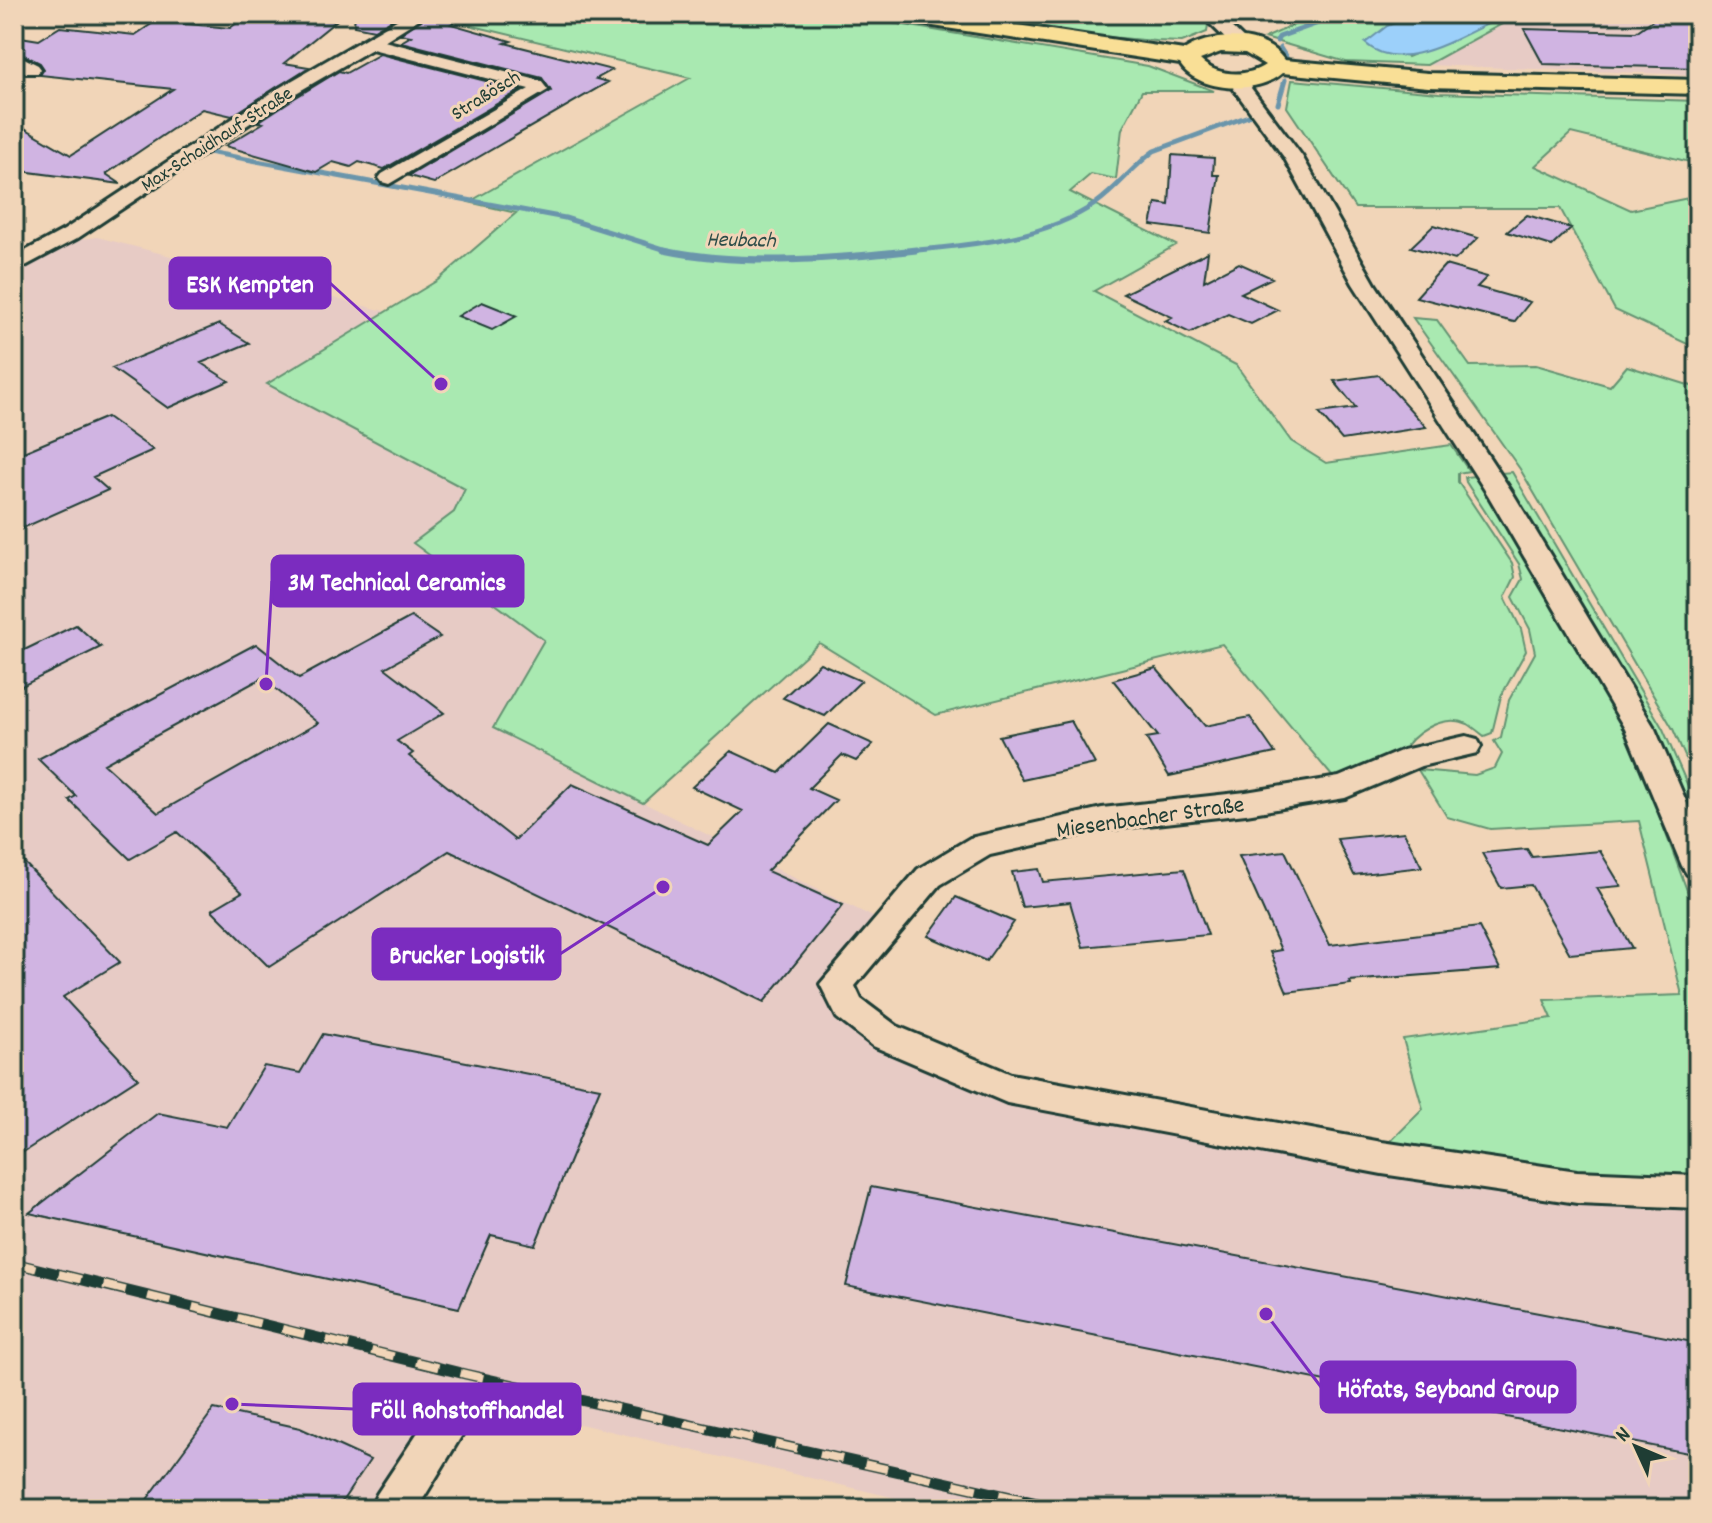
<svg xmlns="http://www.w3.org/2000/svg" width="1712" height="1523" font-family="Dekko,sans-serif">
<rect width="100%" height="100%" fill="#f1d5b8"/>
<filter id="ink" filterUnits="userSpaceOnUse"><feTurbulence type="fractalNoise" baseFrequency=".0125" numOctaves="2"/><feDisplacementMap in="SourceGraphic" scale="16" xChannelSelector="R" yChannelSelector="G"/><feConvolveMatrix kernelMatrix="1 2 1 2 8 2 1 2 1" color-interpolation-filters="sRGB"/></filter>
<g filter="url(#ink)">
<path fill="#e7cbc5" d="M1520 14 1646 17 1651 14H1698V75L1427 65Z
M97 237 388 312 267 384 466 489 454 512 413 543 544 639 493 728 875 918 821 982 842 1020 1003 1099 1698 1205V1509H943L456 1395 381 1509H14V251L56 250 69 241Z"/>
<path fill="#a9e9b1" stroke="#649372" stroke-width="2" d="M482 14H839L1148 66 1214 91H1142L1122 129 1116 179 1091 174 1070 192 1176 245 1094 291 1236 365 1291 441 1326 463 1451 445 1469 471 1458 473V482L1512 563 1515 577 1505 597 1521 629 1526 651 1501 696 1492 733 1484 736C1479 732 1473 727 1468 724 1442 713 1411 734 1401 755L1337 782 1222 644 936 715 819 643 643 803 493 728 544 640 413 543 454 512 465 489 267 384 438 280 516 213 469 202 690 78 465 24Z
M958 14H1202L1208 24 1207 32 1182 42 1155 41 1097 36Z
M1318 14H1415L1387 26 1407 57 1497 20 1494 14H1520L1427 65 1346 62 1265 38Z
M1292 80 1439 93 1698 101V164L1571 133 1535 166 1631 210 1698 196V349L1615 310 1560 208H1355L1287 107Z
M1413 318 1437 320 1470 366 1536 365 1610 386 1627 366 1698 388V786L1673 729 1520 469Z
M1512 472 1663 729 1698 809V840L1560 573 1500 473Z
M1474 476 1539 577 1627 729 1698 920V1183L1584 1176 1386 1146 1423 1109 1403 1039 1552 1018 1544 1000 1682 995 1639 821 1490 829 1447 817 1418 770 1475 775 1495 768 1502 754 1494 741 1501 737 1509 700 1535 653 1530 629 1513 597 1523 579 1519 564 1466 482 1465 477Z"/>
<path fill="#9cd0fa" stroke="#6a95ab" stroke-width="2" d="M1415 14H1494L1498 19C1459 36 1402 76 1365 43L1387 26Z"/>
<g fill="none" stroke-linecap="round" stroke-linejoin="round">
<path stroke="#6a95ab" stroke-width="5" d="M1277 41 1279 37 1344 14
M1280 48 1287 59
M1278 104 1285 80
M208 152 565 218 673 252
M899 252C963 245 1039 242 1095 204 1117 189 1132 167 1154 151L1251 115"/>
<path stroke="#6a95ab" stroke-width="7" d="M664 250C743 267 837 259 916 250"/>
</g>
<path fill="#d0b4e2" stroke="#1f3d34" stroke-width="2" fill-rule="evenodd" d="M249 14 336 21 284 63 309 67 232 116 202 109 106 174 121 184 14 170V122L71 155 173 89 40 75 44 69 40 63 14 50V36L39 40 60 27 135 35 156 21 230 28Z
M355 14H401L374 30 354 26Z
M430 14H467L451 24 511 41 505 43 612 70 596 79 608 82 434 183 409 176 551 91 542 78 401 42 411 36 400 34Z
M1661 14H1698V68L1543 64 1524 29 1636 32Z
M380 54 521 90 384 169 359 162 351 167 333 162 316 172 225 146 263 123 258 122 293 99 339 71 346 73Z
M1172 155 1214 158 1213 175H1219L1210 233 1151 225 1156 203 1169 205Z
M1527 215 1571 228 1552 246 1507 232Z
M1434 225 1478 238 1455 260 1411 247Z
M1208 252 1204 281 1239 263 1272 278 1241 293 1278 310 1251 324 1228 314 1190 333 1165 321 1172 317 1123 294Z
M1445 265 1487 277 1477 287 1530 302 1514 322 1416 297Z
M482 302 517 316 492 330 458 316Z
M219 324 249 343 201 363 229 381 168 408 112 368Z
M1379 375 1426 427 1342 440 1319 413 1356 408 1334 381Z
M107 417 153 450 93 477 108 490 14 532V456Z
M411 617 440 637 385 668 444 713 397 741 413 753 409 756 515 840 572 784 708 845 743 811 692 787 731 751 779 773 829 724 873 744 856 761 842 755 809 788 836 800 767 871 843 905 764 1002 449 851 269 967 212 910 242 892 177 832 130 859 69 800 76 796 38 759 256 644 299 678ZM262 678 318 723 158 813 104 764Z
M76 625 101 647 14 690V655Z
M820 663 861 681 825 716 783 698Z
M1156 668 1205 726 1250 717 1275 753 1169 776 1146 738 1158 736 1113 680Z
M1071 721 1095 764 1022 780 999 736Z
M1404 832 1422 867 1354 875 1337 839Z
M1527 849 1532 857 1600 851 1621 886 1597 888 1632 948 1570 954 1531 885 1501 888 1482 853Z
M1285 851 1330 945 1479 927 1500 969 1350 981 1351 984 1287 992 1270 952 1281 950 1239 856Z
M14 852 120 962 63 997 138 1078 14 1158Z
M1039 869 1043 882 1184 869 1208 935 1083 947 1070 902 1022 907 1012 872Z
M956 897 1014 922 986 961 928 936Z
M323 1034 600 1088 535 1245 491 1235 459 1308 29 1213 158 1113 227 1127 264 1066 300 1073Z
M871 1187 1693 1342 1698 1382V1455L846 1286Z
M214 1409 300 1428 370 1460 337 1509H140Z"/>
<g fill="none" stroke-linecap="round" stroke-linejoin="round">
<g stroke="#1f3d34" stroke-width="6">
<path id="minor" d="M407 14H427L384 41 541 81 548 90 389 184 382 182 379 178 382 174 529 89 372 49 291 96 78 238 14 272V257L64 230 279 88Z
M1200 14H1218L1251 46 1249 50H1237Z
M14 53 38 65 41 69 38 73H26L14 65Z
M1246 74 1255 79 1251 88 1302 156 1375 284 1514 495 1655 729 1698 829V878L1687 874 1682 866 1625 729 1488 495 1353 284 1284 157 1233 88 1240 75Z
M1466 736 1477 739 1481 746 1477 753 1421 766 1345 798 1246 814 1102 830 990 855 940 885 855 986 861 999 897 1026 1011 1074 1382 1142 1577 1171 1698 1176V1208L1577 1203 1382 1174 1007 1103 873 1046 837 1018 820 984 918 869 970 838 1102 808 1246 792 1339 777 1403 750Z
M447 1405 462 1411 468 1425 417 1509H370L377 1494 432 1411Z"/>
</g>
<g stroke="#1f3d34" stroke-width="6">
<path id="major" d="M890 14H944L1184 50C1210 32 1265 31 1284 60L1428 73 1698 80V94L1428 87 1282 73C1258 95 1197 92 1180 64L901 21ZM1221 52 1245 53 1265 65C1246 78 1216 76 1200 60Z"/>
</g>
<use href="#minor" fill="#f1d5b8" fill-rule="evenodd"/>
<use href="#major" fill="#f9df96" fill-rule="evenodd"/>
<g stroke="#1f3d34" stroke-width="11">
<path id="rail" d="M14 1263 465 1374 1064 1509"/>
</g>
<use href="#rail" stroke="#f1d5b8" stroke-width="8" stroke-dasharray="23" stroke-linecap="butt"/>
</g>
</g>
<g text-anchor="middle" stroke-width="6" stroke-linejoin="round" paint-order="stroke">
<g font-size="20" fill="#1f3d34" stroke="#f1d5b8">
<text transform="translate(485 94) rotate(-32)" y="7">Straßösch</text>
<text transform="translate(216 138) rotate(-33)" y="7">Max-Schaidhauf-Straße</text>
</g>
<g font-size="22" font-style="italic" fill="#2c4c48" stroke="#f1d5b8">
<text transform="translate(741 238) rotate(1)" y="8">Heubach</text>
</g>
<g font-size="24" fill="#1f3d34" stroke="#f1d5b8">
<text transform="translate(1150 816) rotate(-8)" y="8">Miesenbacher Straße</text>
</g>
</g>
<path fill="none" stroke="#7b2cbf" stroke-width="3" d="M441 384L330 283M266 684L272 581M663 887L560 954M1266 1314L1321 1387M232 1404L354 1409"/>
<g fill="#7b2cbf" stroke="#f1d5b8" stroke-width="3">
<circle cx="441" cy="384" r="8"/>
<circle cx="266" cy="684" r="8"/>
<circle cx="663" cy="887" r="8"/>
<circle cx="1266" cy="1314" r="8"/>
<circle cx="232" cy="1404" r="8"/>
</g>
<g fill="#7b2cbf" stroke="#7b2cbf" stroke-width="3">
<rect x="170" y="258" width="160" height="50" rx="8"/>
<rect x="272" y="556" width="251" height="50" rx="8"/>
<rect x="373" y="929" width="187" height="50" rx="8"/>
<rect x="1321" y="1362" width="254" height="50" rx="8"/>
<rect x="354" y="1384" width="226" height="50" rx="8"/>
</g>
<g font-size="26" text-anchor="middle" font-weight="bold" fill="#fff">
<text x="250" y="292">ESK Kempten</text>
<text x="397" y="590">3M Technical Ceramics</text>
<text x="467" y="963">Brucker Logistik</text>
<text x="1448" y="1397">Höfats, Seyband Group</text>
<text x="467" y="1418">Föll Rohstoffhandel</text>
</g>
<rect width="1712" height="1523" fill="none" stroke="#f1d5b8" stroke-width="48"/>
<rect x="24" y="24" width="1664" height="1475" fill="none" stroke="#1f3d34" stroke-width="3" filter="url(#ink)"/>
<g transform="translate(1636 1447) rotate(314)" stroke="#f1d5b8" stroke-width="6" paint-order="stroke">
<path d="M0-6L14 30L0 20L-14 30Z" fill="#1f3d34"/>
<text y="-12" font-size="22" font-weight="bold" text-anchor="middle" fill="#1f3d34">N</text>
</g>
</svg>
